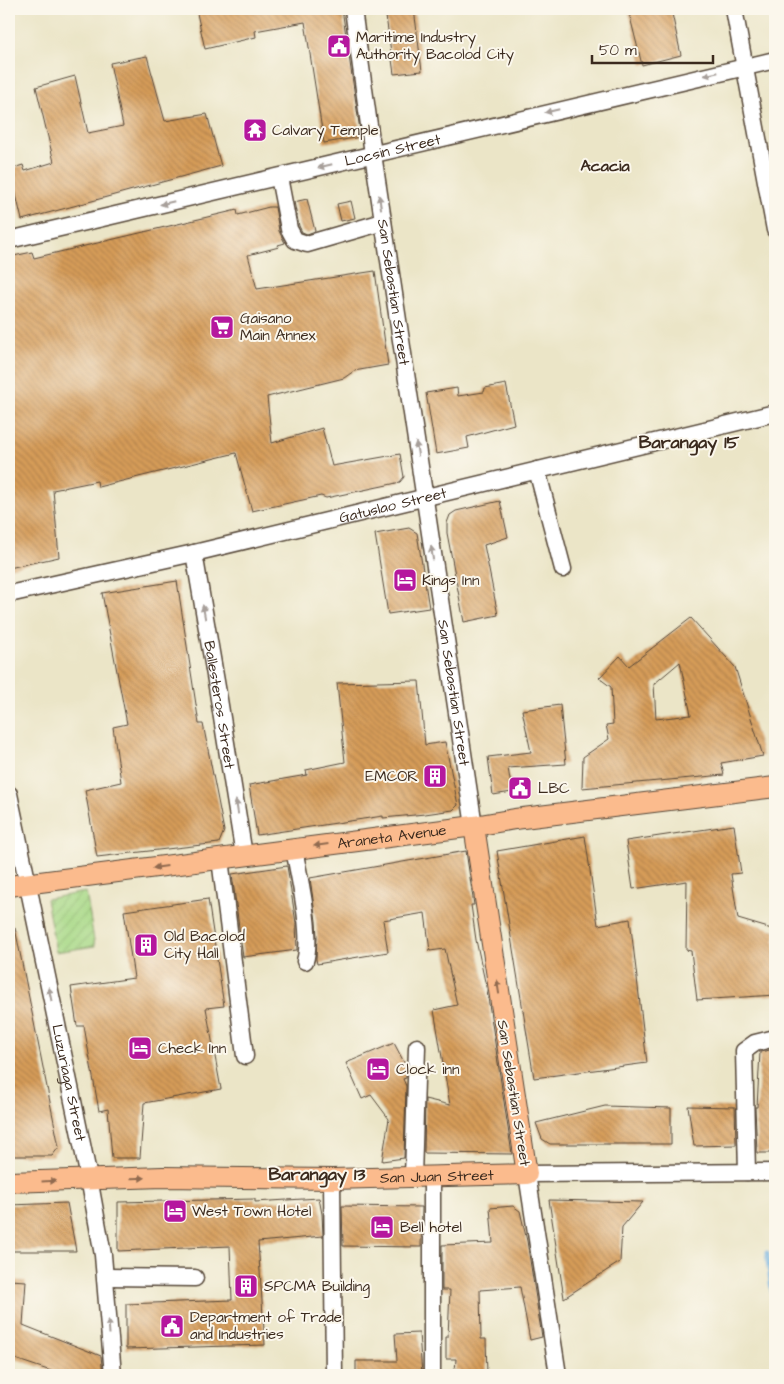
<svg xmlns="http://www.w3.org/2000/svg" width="784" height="1384" font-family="'Architects Daughter',sans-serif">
<defs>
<pattern id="garden-furrows" width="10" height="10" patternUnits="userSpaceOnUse" patternTransform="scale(1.25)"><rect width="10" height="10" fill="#a8d987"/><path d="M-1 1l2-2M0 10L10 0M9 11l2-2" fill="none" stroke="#92ba74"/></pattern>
<pattern id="building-back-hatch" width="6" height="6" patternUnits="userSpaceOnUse" patternTransform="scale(1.25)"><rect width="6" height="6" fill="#d69c59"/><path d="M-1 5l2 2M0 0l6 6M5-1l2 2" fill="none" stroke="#af7f49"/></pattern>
</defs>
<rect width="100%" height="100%" fill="#fbf7ec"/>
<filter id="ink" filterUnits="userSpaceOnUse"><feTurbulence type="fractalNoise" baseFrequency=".02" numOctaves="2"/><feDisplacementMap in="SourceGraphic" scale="10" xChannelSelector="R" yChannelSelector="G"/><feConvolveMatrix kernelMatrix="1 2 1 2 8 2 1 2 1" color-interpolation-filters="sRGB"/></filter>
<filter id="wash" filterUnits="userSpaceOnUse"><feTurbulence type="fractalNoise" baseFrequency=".0096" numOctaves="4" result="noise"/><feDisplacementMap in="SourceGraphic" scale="20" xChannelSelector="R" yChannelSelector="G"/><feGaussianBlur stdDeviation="1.12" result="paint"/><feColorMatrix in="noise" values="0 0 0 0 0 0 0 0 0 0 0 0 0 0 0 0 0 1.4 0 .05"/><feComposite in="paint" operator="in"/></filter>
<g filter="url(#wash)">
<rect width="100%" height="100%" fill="#ebe5c7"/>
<path fill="url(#garden-furrows)" stroke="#728252" d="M86 892 95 946 56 952 46 899Z"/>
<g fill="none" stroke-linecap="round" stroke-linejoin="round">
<path stroke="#67acdd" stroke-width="5" d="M767 1253 775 1311"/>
</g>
<g id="blocks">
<path fill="url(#building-back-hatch)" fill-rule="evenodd" d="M196 9H342L361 137 324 143 305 22 255 31 256 37 205 49Z
M385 9H414L422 71 394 74Z
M628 9H671L681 55 642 65Z
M147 56 165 121 207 114 221 166 22 220 10 169 23 165 25 171 54 162 36 87 75 76 88 133 123 126 110 63Z
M307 199 315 231 307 234 302 232 299 226 294 202Z
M351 201 355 218 341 221 337 204Z
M269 207H275L279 231 285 243 278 245 279 247 248 255 257 289 375 271 388 365 354 371 344 378 267 397 272 443 322 428 332 466 400 454 404 477 400 482 392 484 326 498 321 496 252 511 236 453 98 487 97 481 53 490 59 557 9 568V257L32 252 34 258 237 210 238 215Z
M506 384 514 424 467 437 469 448 436 454 426 393 457 388 458 396 484 392 485 388Z
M500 501 508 537 484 545 498 615 464 622 447 533V523L450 515 456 511Z
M409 528 417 533 429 608 388 614 375 534Z
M177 581 199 724H203L224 831 219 843 97 857 85 790 121 782 113 727 127 724 102 593Z
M691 618 735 667 763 756 721 763 724 775 582 788 583 757 609 739 606 725 613 724 611 687 599 678 620 656 629 666ZM680 662 691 715 656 719 654 684Z
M419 681 425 745 445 742 458 805 453 810 425 814 383 818V816L257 835 249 785 307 775 306 770 345 762 337 683Z
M560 705 566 764 508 768 512 792 493 795 488 757 531 752 522 710Z
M734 825 741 873 731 874 738 919 775 930V995L697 1000 691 951 686 950 687 881 633 889 626 841Z
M585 836 598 925 630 919 647 1063 534 1078 497 851Z
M466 851 474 905H471L476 940 487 991 512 1154 424 1153 425 1099 450 1105 434 1010 457 1005 445 949 430 951 425 913 383 920 388 952 317 964 316 959 317 937 316 921 310 878Z
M287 866 296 923 297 950 243 957 232 874Z
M208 899 224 1006 206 1008 221 1089 144 1103 140 1158H112L108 1109 99 1111 84 1026H77L71 987 134 978 124 911Z
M15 928 59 1147 52 1156H9V929Z
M394 1043 406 1066V1078L403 1079 406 1086 404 1158 382 1161 389 1119 371 1095 362 1099 346 1063Z
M775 1049V1153H757L755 1107H757L760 1052Z
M605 1106 671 1108V1144H550L542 1139 536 1123Z
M688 1106 735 1107 736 1145 694 1146Z
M319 1198 322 1214 323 1236 258 1242 265 1345 126 1349V1304L232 1300 230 1246 118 1251V1202L255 1199V1202Z
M549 1200 643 1202 622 1227 620 1262 564 1298Z
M67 1203 76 1251H9V1205Z
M342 1206 422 1207 421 1247 343 1246Z
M513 1206 520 1211 527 1241 542 1337 530 1340 520 1287 480 1290 481 1339H486L487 1375H459V1371H455L456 1359H446V1337H448L450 1290H442V1245L493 1243 490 1208Z
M9 1280 26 1281 23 1325 101 1356 103 1375H63L9 1357Z
M419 1333 422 1375H356V1361H397L395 1334Z"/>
</g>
</g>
<g filter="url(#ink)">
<use href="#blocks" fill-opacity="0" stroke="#554637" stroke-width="1"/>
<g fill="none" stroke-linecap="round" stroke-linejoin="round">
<g stroke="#554637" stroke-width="19">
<g id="minor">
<path id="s1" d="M353 9 373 154 474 826"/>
<path d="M734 9 775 230"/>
<path d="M279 177 289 229 295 240 307 244 383 222"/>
<path id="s2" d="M9 240 775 60"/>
<path d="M537 470 563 569"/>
<path id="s3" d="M194 553 218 693 244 855"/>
<path id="s4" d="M9 594 194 553 775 413"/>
<path id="s5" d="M9 794 89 1178 103 1255 113 1375"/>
<path d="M294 849C299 876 313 936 305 961"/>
<path d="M220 859 245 1056"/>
<path d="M747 1172 744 1051 755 1043 775 1038"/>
<path d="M413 1177 417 1047"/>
<path d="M332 1179 334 1375"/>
<path d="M106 1277 195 1278"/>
<path d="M432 1375V1177"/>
<path d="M558 1375 527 1174 775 1172"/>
</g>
</g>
<g stroke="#554637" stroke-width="22">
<g id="major">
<path id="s6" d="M9 886 474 826 515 819 775 787"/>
<path id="s7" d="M9 1182 163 1177 332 1179 527 1174 474 826"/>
</g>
</g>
<use href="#minor" stroke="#fff" stroke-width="16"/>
<use href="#major" stroke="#fbbb8d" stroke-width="20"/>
</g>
<defs><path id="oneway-solid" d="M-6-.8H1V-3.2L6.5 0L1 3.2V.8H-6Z" transform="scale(1.25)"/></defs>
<g fill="#a79f9a">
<use href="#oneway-solid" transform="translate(711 74) rotate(167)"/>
<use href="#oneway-solid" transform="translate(552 111) rotate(167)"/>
<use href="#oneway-solid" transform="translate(325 166) rotate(166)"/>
<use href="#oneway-solid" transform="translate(380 202) rotate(-99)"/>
<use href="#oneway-solid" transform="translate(167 203) rotate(167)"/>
<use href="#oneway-solid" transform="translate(417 449) rotate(-99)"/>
<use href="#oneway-solid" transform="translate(432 553) rotate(-99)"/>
<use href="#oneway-solid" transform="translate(204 612) rotate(-100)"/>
<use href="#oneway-solid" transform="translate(237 807) rotate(-99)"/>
<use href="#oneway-solid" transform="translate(50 994) rotate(-102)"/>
<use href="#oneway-solid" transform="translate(109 1327) rotate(-94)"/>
</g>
<g fill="#916b50">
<use href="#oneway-solid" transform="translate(321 845) rotate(173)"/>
<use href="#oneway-solid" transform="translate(160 867) rotate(172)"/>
<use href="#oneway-solid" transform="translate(498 987) rotate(-99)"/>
<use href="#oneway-solid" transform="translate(138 1178) rotate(-1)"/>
<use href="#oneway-solid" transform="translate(49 1181) rotate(-4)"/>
</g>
</g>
<defs>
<g id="civic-square" transform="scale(1.25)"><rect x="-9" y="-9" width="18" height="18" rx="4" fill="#b5179e" stroke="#fbf7ec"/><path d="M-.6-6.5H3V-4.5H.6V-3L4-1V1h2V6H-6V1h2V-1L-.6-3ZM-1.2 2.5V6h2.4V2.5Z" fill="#fff"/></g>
<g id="temple-square" transform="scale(1.25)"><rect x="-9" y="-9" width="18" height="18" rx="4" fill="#b5179e" stroke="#fbf7ec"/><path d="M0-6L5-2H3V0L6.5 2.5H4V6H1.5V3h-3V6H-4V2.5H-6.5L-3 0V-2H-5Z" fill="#fff"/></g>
<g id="supermarket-square" transform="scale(1.25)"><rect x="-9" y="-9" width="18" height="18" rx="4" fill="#b5179e" stroke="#fbf7ec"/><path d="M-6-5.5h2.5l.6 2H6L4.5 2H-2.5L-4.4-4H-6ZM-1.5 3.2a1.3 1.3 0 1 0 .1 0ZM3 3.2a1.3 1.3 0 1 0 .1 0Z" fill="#fff"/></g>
<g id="hotel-square" transform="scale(1.25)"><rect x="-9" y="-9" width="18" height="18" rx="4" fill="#b5179e" stroke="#fbf7ec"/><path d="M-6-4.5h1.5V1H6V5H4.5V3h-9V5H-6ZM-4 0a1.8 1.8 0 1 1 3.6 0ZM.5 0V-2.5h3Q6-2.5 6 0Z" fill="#fff"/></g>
<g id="building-square" transform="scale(1.25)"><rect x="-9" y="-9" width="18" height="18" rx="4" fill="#b5179e" stroke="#fbf7ec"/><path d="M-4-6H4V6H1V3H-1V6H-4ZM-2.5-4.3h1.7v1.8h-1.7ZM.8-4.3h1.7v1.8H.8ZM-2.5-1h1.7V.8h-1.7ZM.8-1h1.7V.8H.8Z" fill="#fff"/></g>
</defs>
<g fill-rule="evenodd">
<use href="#civic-square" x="339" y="46"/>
<use href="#temple-square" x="255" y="130"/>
<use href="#supermarket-square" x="222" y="327"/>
<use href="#hotel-square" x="405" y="580"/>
<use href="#building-square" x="435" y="776"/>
<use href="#civic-square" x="520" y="788"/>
<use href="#building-square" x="146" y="945"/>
<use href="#hotel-square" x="140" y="1048"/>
<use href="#hotel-square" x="378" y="1069"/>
<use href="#hotel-square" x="175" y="1211"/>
<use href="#hotel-square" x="382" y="1227"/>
<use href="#building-square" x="246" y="1286"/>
<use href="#civic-square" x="172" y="1326"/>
</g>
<g text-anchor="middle" stroke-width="4" stroke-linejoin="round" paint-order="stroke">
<g font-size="15" fill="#3b2a1e" stroke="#fbf7ec" text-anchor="start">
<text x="356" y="42">Maritime Industry<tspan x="356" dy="17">Authority Bacolod City</tspan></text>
<text x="272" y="135">Calvary Temple</text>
<text x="240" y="323">Gaisano<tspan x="240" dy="17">Main Annex</tspan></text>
<text x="422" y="585">Kings Inn</text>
<text x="418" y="781" text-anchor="end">EMCOR</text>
<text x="538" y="793">LBC</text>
<text x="164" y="941">Old Bacolod<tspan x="164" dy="17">City Hall</tspan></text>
<text x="158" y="1053">Check Inn</text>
<text x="396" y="1074">Clock inn</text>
<text x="192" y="1216">West Town Hotel</text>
<text x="400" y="1232">Bell hotel</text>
<text x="264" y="1291">SPCMA Building</text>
<text x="190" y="1322">Department of Trade<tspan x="190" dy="17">and Industries</tspan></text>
</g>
<g font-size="15" fill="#3b2a1e" stroke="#fbf7ec">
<text dy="5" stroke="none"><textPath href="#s2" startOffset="394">Locsin Street</textPath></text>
<text dy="5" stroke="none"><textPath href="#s1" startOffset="286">San Sebastian Street</textPath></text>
<text dy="5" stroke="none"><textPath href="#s4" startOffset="394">Gatuslao Street</textPath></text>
<text dy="5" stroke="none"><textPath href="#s1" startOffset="691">San Sebastian Street</textPath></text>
<text dy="5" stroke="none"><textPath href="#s3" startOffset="154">Ballesteros Street</textPath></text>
<text dy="5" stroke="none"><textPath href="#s6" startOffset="386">Araneta Avenue</textPath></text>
<text dy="5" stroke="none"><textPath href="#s5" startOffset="295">Luzuriaga Street</textPath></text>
<text transform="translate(514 1093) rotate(81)" y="5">San Sebastian Street</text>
<text dy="5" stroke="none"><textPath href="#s7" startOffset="428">San Juan Street</textPath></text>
</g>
<g font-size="16" font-weight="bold" fill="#3b2a1e" stroke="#fbf7ec">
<text x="605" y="171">Acacia</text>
</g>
<g font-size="18" font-weight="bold" fill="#3b2a1e" stroke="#fbf7ec">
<text x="689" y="448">Barangay 15</text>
<text x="317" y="1180">Barangay 13</text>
</g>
</g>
<rect width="784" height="1384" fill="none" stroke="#fbf7ec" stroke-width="30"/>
<path d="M592 55v8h121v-8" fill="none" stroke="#3b2a1e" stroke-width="2.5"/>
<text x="599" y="55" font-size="15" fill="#3b2a1e" stroke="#fbf7ec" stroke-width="4" paint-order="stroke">50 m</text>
</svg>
